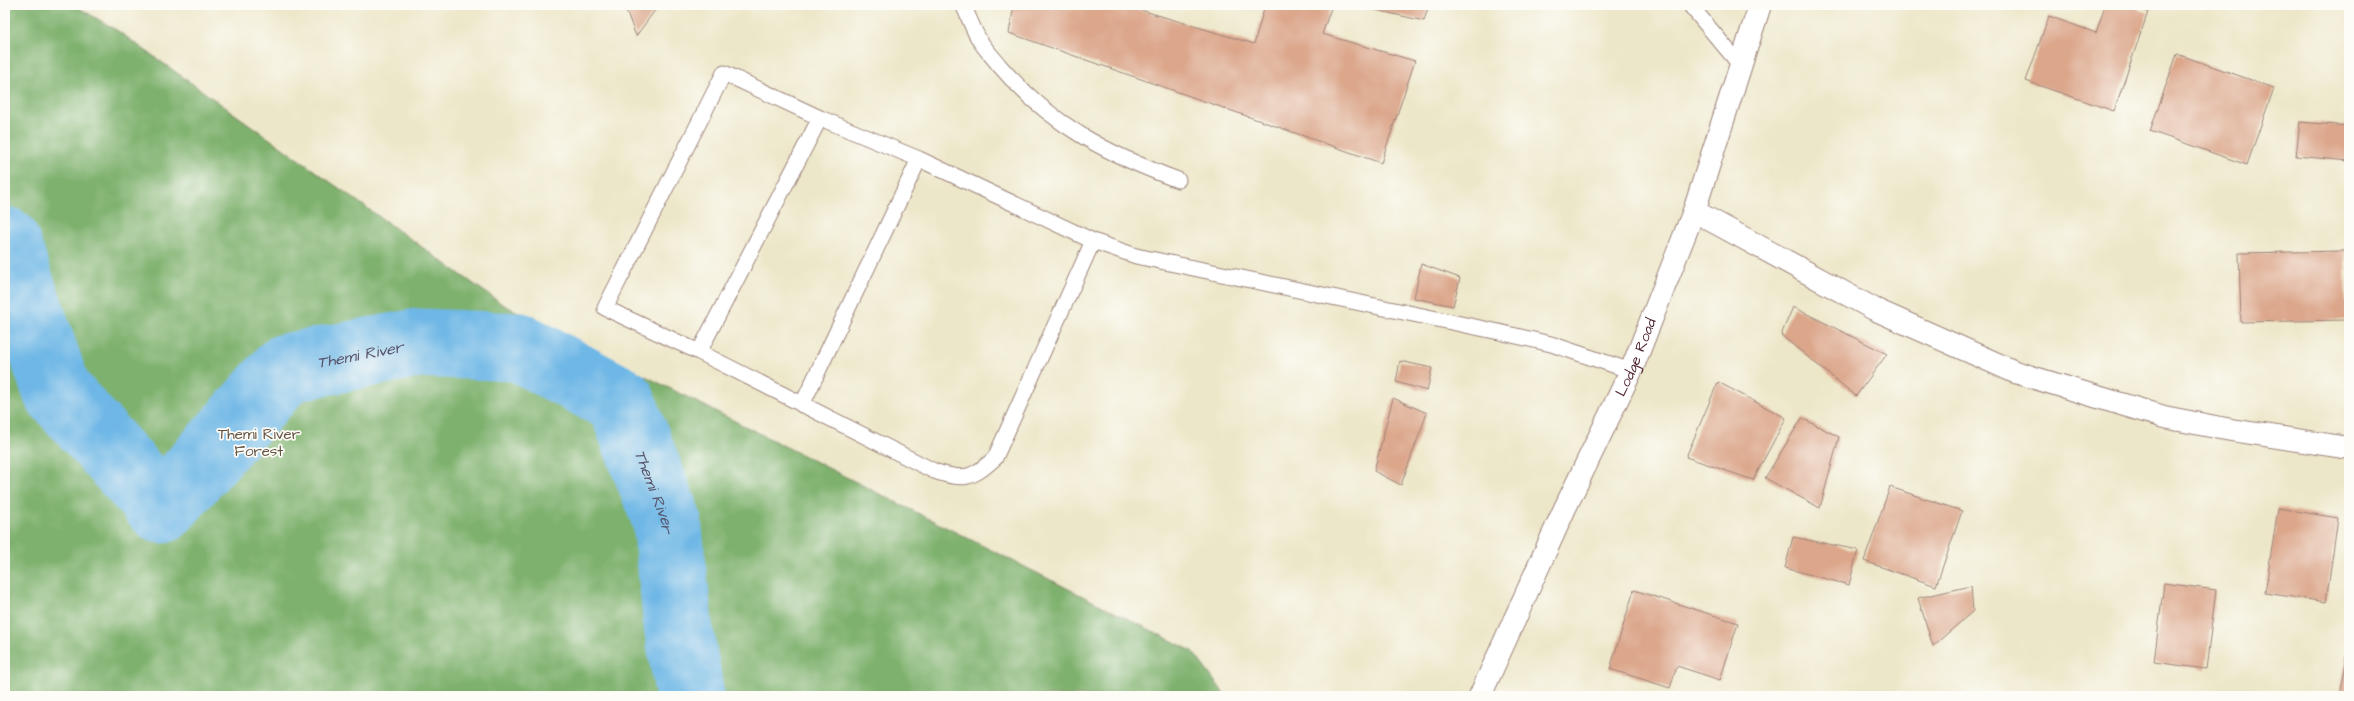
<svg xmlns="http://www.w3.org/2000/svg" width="2354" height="701" font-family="'Architects Daughter',sans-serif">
<rect width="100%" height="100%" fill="#fdfcf7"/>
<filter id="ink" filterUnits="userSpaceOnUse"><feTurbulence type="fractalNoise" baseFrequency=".025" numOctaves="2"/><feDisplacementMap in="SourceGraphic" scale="8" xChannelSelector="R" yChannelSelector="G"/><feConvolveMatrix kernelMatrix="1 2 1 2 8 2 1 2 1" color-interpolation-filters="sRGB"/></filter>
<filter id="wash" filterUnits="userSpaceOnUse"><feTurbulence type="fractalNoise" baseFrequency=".012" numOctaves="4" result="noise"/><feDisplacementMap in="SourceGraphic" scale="16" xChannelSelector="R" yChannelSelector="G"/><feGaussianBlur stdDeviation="0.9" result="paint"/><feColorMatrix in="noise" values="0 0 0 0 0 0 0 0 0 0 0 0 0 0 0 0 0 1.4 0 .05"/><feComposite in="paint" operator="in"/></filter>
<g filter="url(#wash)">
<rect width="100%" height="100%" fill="#ede7c9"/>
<path fill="#7eb16d" stroke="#64684c" d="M5 5H74L118 31 502 304 1192 651 1226 696H5Z"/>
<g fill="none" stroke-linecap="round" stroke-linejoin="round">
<path stroke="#6eb7e6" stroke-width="69" id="s1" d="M5 241 57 391 162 509 286 368 418 343 519 347 621 401 667 521 678 625 690 696"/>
</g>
<g id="blocks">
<path fill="#dba68a" d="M624 5H659L636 36Z
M1014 5H1124L1254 44 1265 5H1332L1322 34 1415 61 1381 163 1009 33Z
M1354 5H1429L1424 21Z
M2105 5H2130L2148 12 2114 111 2026 81 2049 16 2096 33Z
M2177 54 2274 88 2247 165 2150 131Z
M2300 122 2349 126V161L2296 156Z
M2345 251 2346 320 2241 322 2239 253Z
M1421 264 1460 278 1453 306 1414 298Z
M1793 307 1887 354 1856 396 1781 335Z
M1400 361 1432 368 1427 391 1396 382Z
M1718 382 1786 418 1753 480 1686 457Z
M1393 398 1427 413 1401 485 1374 471Z
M1802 418 1839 437 1820 508 1765 478Z
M1890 487 1962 511 1936 586 1864 561Z
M2278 508 2338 518 2326 602 2265 593Z
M1793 537 1858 550 1849 585 1785 568Z
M2164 583 2216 590 2206 669 2154 662Z
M1971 586 1973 611 1933 646 1918 598Z
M1634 590 1738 623 1720 680 1677 666 1670 688 1610 669Z
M2347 656H2349V696H2340Z"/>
</g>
</g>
<g filter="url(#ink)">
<use href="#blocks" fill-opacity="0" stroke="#9c837a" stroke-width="1"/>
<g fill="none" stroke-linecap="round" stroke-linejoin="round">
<g stroke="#9c837a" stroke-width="17">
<path id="service" d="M963 5C969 17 973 30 980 41 985 49 993 57 999 65 1049 124 1107 154 1178 180
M1690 5 1741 66
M1093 241 995 458C972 479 964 481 934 471L699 352 605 308 724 73 820 118 919 159 1093 241 1136 256 1499 332 1551 344 1631 371
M699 352 820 118
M802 405 919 159"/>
</g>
<g stroke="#9c837a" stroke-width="24">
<g id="minor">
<path d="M1694 211 1874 309 2015 372 2164 417 2231 430 2349 448"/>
<path id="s2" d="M1480 696 1565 508 1631 371 1694 211 1760 5"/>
</g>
</g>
<use href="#service" stroke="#fff" stroke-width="15"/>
<use href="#minor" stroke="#fff" stroke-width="22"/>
</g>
</g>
<g text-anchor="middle" stroke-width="3.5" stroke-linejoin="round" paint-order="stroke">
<g font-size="15" fill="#4a1f2b" stroke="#fdfcf7">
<text dy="5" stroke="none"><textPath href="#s2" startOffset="373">Lodge Road</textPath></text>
</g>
<g font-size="15" fill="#635444" stroke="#fdfcf7">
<text x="259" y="439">Themi River<tspan x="259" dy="17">Forest</tspan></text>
</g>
<g font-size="16" font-style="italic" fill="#57546c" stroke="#fdfcf7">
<text dy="6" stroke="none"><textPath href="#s1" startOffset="580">Themi River</textPath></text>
<text dy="6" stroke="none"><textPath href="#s1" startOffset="952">Themi River</textPath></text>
</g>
</g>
<rect width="2354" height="701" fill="none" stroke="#fdfcf7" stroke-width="20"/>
</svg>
